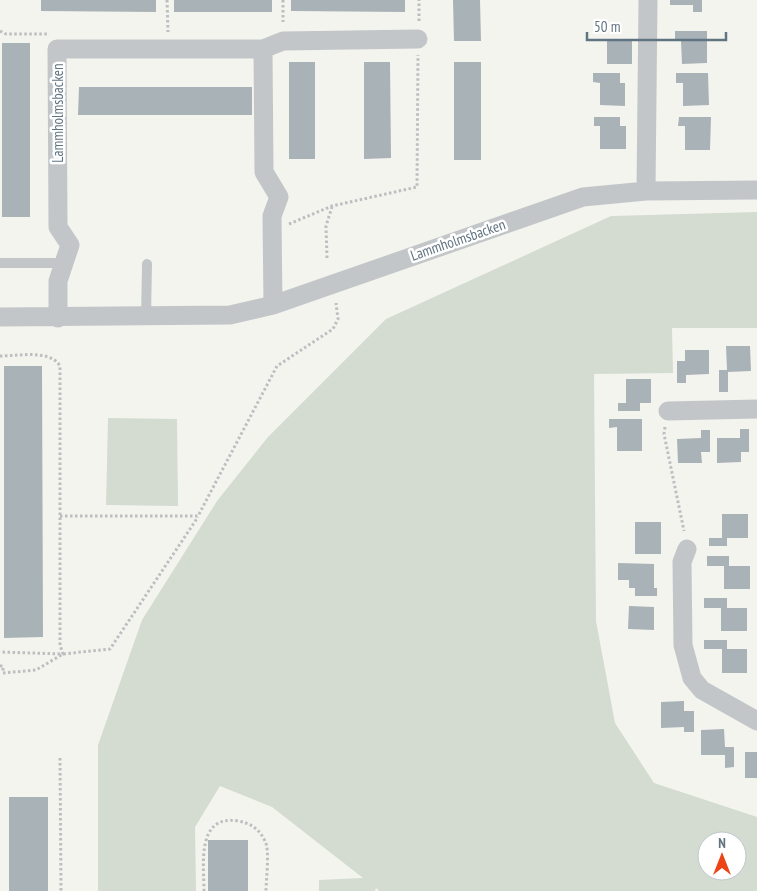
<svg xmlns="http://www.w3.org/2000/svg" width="757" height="891" font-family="'PT Sans Narrow',sans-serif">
<rect width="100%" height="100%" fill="#f4f4ef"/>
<path fill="#d4dbd0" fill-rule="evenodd" d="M757 212V328H672L673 373 594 374 596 621 615 723 654 783 757 817V891H379L376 888 375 891H319V880L363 878 272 807 220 786 195 827 196 891H98V745L142 620 217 501 268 437 386 319 611 216ZM707 841H737V871H707Z
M108 418 177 419 178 506 106 505Z"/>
<path fill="#a9b2b6" d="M41 0H156V12L41 11Z
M174 0H272V12H174Z
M291 0H405V12L291 11Z
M453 0H480L481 41H454Z
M670 0H702V12H693V5H670Z
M675 31H707V63L682 64 681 41H675Z
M607 41H632V64H607Z
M2 43H30V217H2Z
M289 62H315V159H289Z
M364 62H390L391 158 364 159Z
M454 62H481V160H454Z
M593 73H620V83H625V106L600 105V83L593 82Z
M676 73H708L709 105 683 106V83H676Z
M79 87H252V115H78Z
M594 117H620V126H626V149H600V126H594Z
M679 117H711L710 150H685V126H678Z
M726 346H750L751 371 728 372V392H719V370H727Z
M685 350H709V374L686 375V383H677V361H685Z
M4 366H42L43 637 4 638Z
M626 379H651V403H640V411H618V403H626Z
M609 419H642V451H617V427L609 428Z
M740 429H749V452H741V462L717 463V438H740Z
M701 430H710V452H701L702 463H678L677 439 701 438Z
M722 514H748V538H727V546H709V538H722Z
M635 522H661V554H635Z
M707 556H729V566H750V589H724V566H707Z
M618 563 654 564V588H657V596H635V588H629V580H618Z
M704 598H727V608H747V631H721V608H704Z
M629 606 654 607V630L628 629Z
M704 640H727V649H747V673H722V649H704Z
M684 701V711H694V732H684V727L661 728V702Z
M724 729 725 747H734V767L725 768V755H701V730Z
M745 752H757V778H745Z
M9 797H48V891H9Z
M208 840H248V891H208Z"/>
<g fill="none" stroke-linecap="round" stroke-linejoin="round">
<path stroke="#bcbec0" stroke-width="3" stroke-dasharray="2.5 2.5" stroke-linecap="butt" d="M167 0 168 32
M283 0V22
M419 21V0
M0 31 6 34H48
M289 224 332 206 417 187 418 55
M327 258 326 226 332 207
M0 356C18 356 50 349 60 366V645L63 654 0 652
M665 427 664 434 684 531
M60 516H198L277 366 333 329 338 319 336 303
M0 666H3V673L36 670 63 654 110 649 198 517
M60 758 61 891
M204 891C204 865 196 814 238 821 251 823 260 830 265 841 270 850 266 879 266 891"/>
<path stroke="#c3c6c9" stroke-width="10" d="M0 263H64
M146 318 147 264"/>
<path stroke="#c3c6c9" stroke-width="19" d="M263 49 264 172 279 197 272 216 273 305
M646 191 648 0
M0 317 230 315 273 305 583 197 646 191 757 190
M58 318V281L70 245 58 227 57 49H263L283 41 418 39
M668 411 757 409
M687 549 682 562 683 645 692 678 702 690 757 721"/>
</g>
<g text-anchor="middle" stroke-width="5" stroke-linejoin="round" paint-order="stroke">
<g font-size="15" fill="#617482" stroke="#fff">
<text transform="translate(58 113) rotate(-90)" y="5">Lammholmsbacken</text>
<text transform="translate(458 240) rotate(-19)" y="5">Lammholmsbacken</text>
</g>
</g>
<g transform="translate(722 856)"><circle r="24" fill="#ffffff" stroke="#c0c7cd"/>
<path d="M0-4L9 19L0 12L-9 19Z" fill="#ec4417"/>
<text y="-8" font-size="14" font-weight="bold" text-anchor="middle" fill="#617482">N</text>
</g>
<path d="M587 32v8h139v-8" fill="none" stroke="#617482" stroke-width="2.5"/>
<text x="594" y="32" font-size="15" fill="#617482" stroke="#ffffff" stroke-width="4" paint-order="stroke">50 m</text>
</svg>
